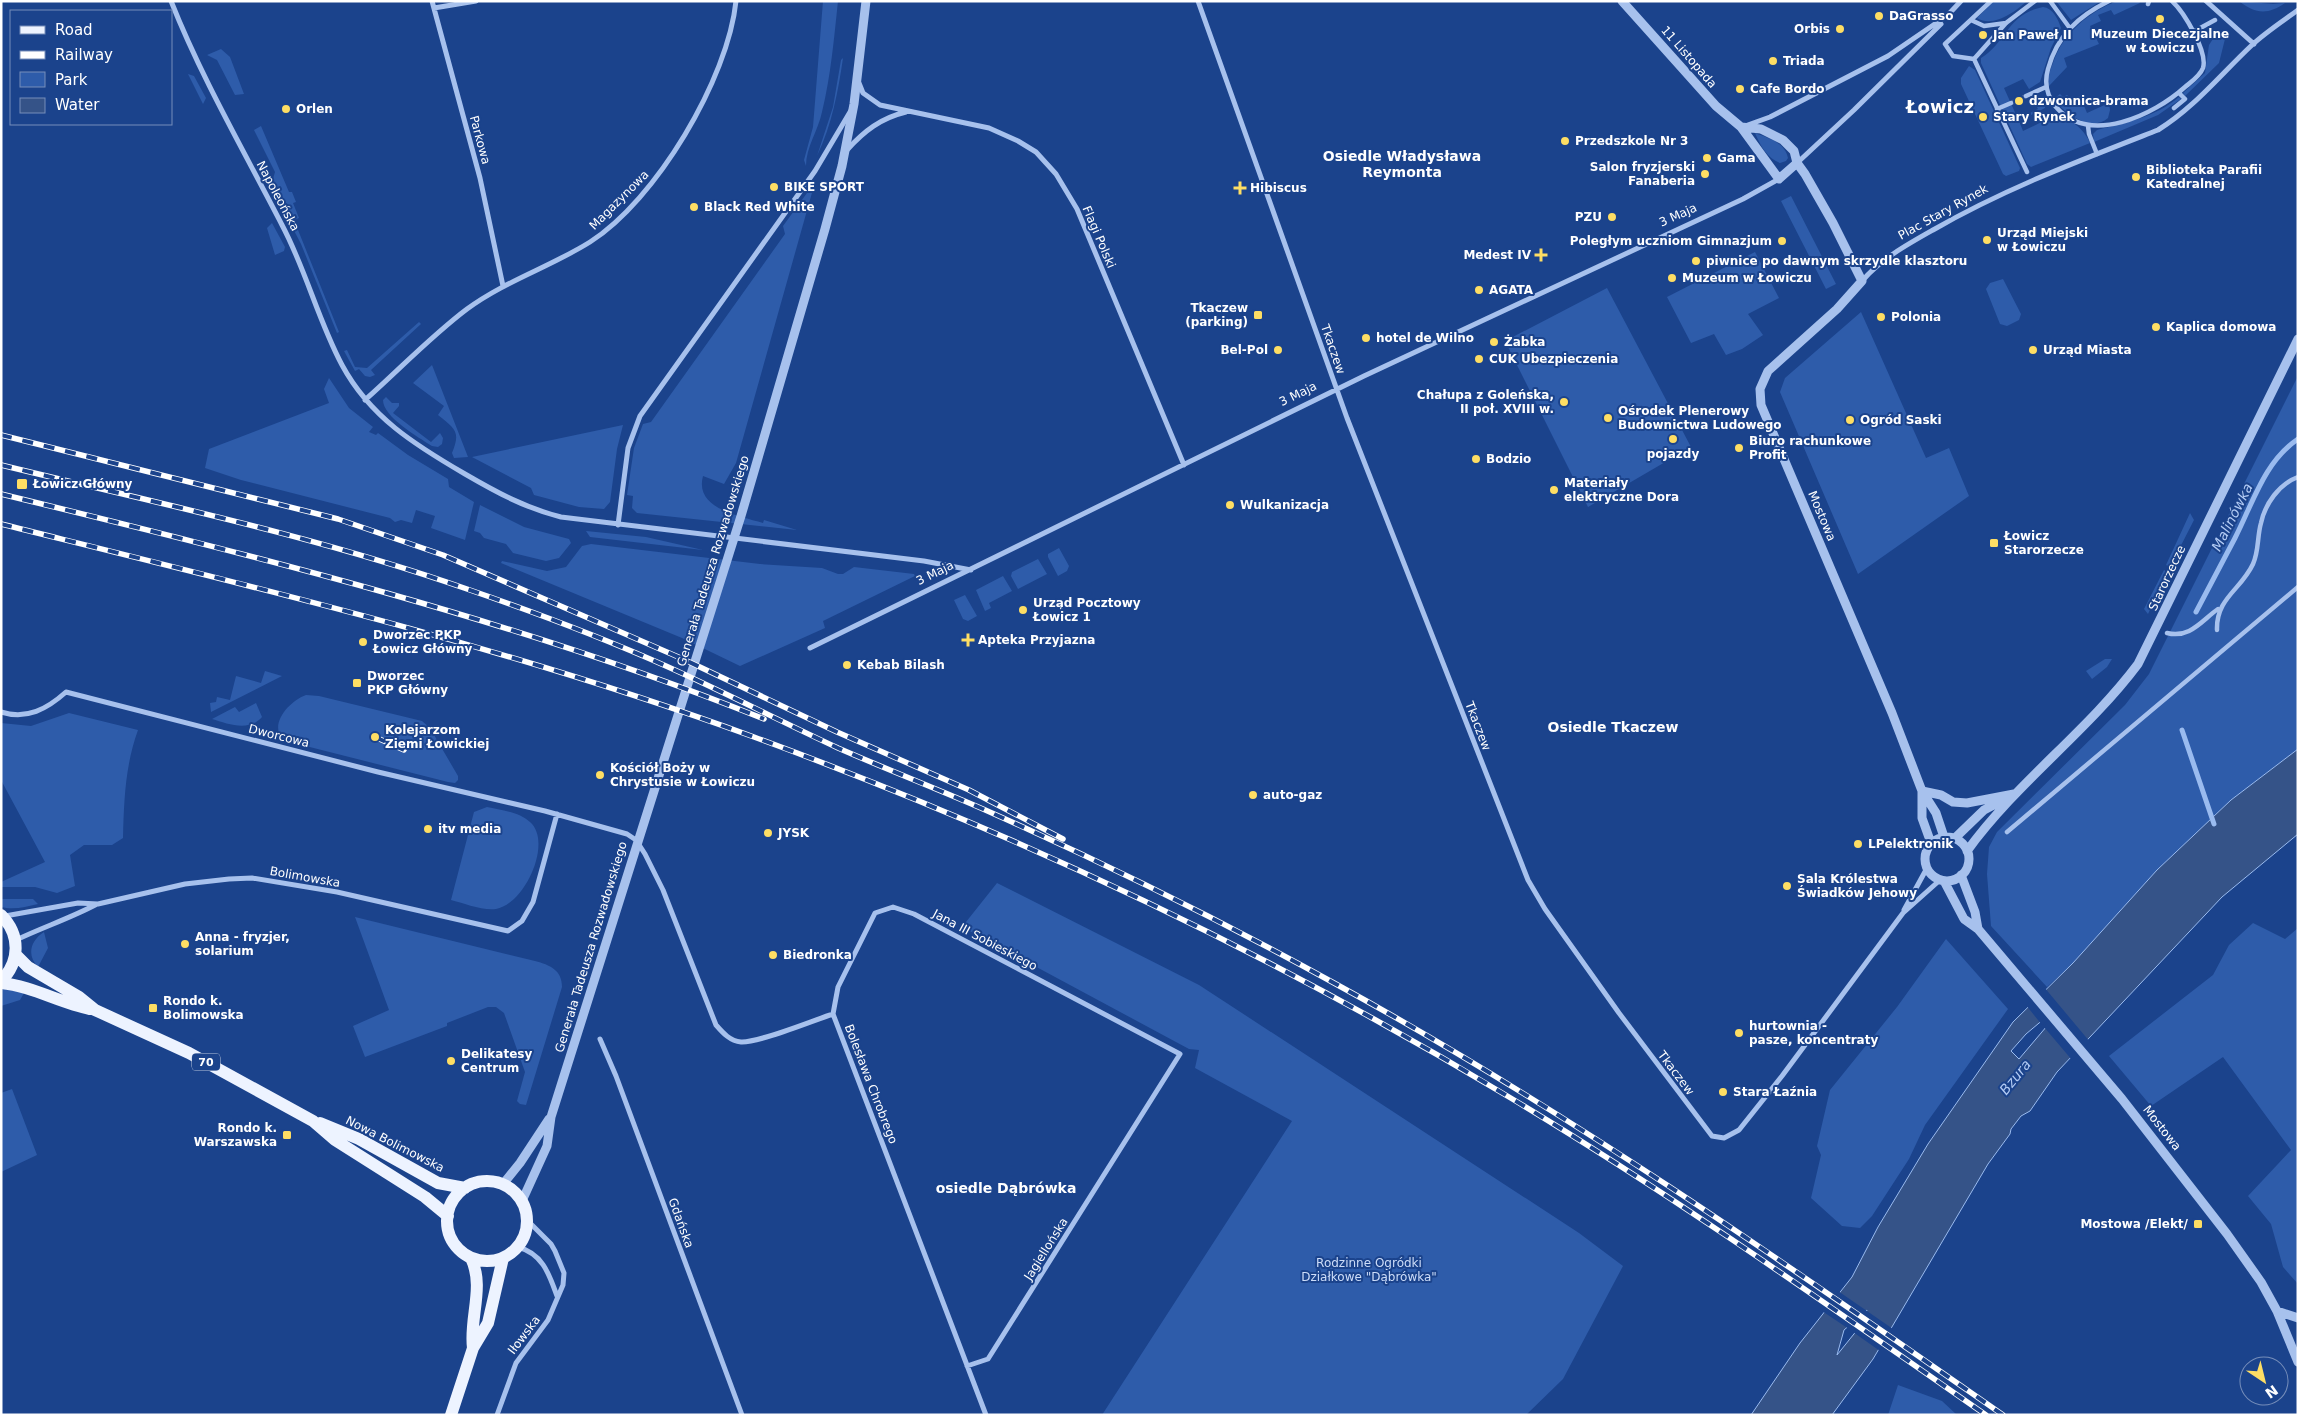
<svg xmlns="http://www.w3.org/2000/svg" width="2299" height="1416" font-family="'DejaVu Sans',sans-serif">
<rect width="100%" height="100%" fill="#1b438c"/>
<path fill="#2e5caa" d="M823 1H838C834 38 831 75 822 112 818 131 806 147 806 166L804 160 813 127Z
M1994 1H2027C2015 12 1993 28 1977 18Z
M2056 1H2101L2071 20Z
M2117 1H2139L2140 3 2114 15 2111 10 2098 15 2101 21 2090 26 2099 44 2064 58 2067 67 2049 86C2047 78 2050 70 2053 63 2063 33 2089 12 2117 1Z
M2239 1 2273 4 2285 3C2268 15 2255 14 2239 1Z
M2043 7C2053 8 2058 19 2061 28L2051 48 2040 82 2029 89 2023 79 2004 88 2018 119 2038 109 2034 101 2035 97 2041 96 2046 102 2045 108 2019 121 2023 131 2054 116C2069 116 2085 130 2090 143L2031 167 2027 164 1981 63V58C2007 42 2007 14 2043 7Z
M2218 31 2225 39 2219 63 2185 96 2183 93 2205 73 2209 45Z
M221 49 230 57 244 94 235 95 217 60 207 55Z
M843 58C838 92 832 124 817 156L833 107 841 60Z
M1969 66 1975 70 2020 168 2019 171 2006 176 2003 174 1961 84V78Z
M188 74 194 76 206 98 203 104Z
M2060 94 2063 97 2067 95 2069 97 2080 96 2087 113 2109 103 2110 110 2108 118C2092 132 2067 115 2056 102L2055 98Z
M2179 97 2181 99 2158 115 2094 142 2093 134 2097 130C2127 122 2154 118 2179 97Z
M261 126 289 192H292L296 202 293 203 299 218 294 220 339 332 337 333 301 244 286 215 291 213 273 179 275 172 254 130Z
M1755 133C1768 138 1785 142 1788 158L1786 161 1780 163C1767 158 1760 145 1755 133Z
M815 182 736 463 724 484 703 476C694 509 740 516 763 523L764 520 797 530 637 513 632 508 633 496 627 495 634 448 643 424 651 422 785 234 783 226Z
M1791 196 1836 284 1826 289 1781 201Z
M272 223 285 247 284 251 275 255 267 228Z
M1755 252 1779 298 1748 314 1763 335 1742 349 1726 355 1714 334 1691 343 1667 297Z
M2003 279 2021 314 2019 320 2007 326 2000 324 1986 289 1990 283Z
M1607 288 1691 447 1588 507 1505 341Z
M1861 312 1926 458 1949 448 1969 496 1858 574 1780 392 1785 378Z
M419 322 421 324 371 370 375 375 370 377 365 376 359 369 355 371 344 351 347 350 355 367 367 368Z
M432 365 468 457 454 458 452 453C461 431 455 429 438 415L444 406 413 383Z
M2298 376V749L2231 800 2157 870 2073 963 2047 987 1991 926 1987 874 1989 847 1997 832 2125 705 2149 674Z
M329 378 349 408 373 427 369 432 376 435 378 433 408 455 448 479 449 487 474 502 465 540 431 528 435 516 416 510 412 523 401 520 395 522 390 518 241 480 205 468 209 449 329 403 324 389Z
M386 397 392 403H399V406L393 413 431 442 440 433 443 438 442 444 438 447 432 446C418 437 383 417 383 400Z
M623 425 617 449 610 502 604 509 579 507 534 495 531 488 472 457Z
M480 505 524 527 569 539 571 543 559 558 546 561 513 553 506 544 484 538 480 533 474 531Z
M2190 513 2194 520 2170 567 2166 565Z
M586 531 646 537 703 550 590 537Z
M591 544 760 564 822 568 838 574H843L854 567 914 574 915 576 823 621 825 628 740 666 682 638 501 563 502 561 547 571 566 567 582 546Z
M1059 548 1069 566 1067 571 1058 576 1048 557V554Z
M1038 559 1047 574 1018 589 1011 576 1012 572Z
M2164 570 2168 573 2148 614 2144 609Z
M1003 576 1012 591 989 603 991 608 985 611 976 590Z
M965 595 977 616 968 621 963 619 954 600Z
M2105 659H2112L2107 667 2092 679 2086 671Z
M265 671 282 676 211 712 210 703 216 702 217 697 230 700 236 676 261 683Z
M306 695 319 696 422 721 430 728 458 776V780L455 783 448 782 286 741 279 733C274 718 292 700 306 695Z
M256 703 262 717C249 732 228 724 212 719L235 707 239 712Z
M69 713 138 730C125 766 124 801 123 838L112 845H84L70 855 75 886 57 893 35 887H1V882L45 862 1 780V723L31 726Z
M487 807C500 810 520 812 530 822 553 842 525 904 496 909 483 911 463 903 451 900L474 812Z
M997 883 1199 985 1579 1233 1623 1266 1563 1379 1526 1415H1102L1292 1121 1195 1068 1199 1050 1189 1049 962 927Z
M1 899H33L38 904C25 907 14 910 1 907Z
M355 917 535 961C550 965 562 970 562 987L526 1105 520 1104 517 1101 525 1072 504 1013 496 1007H488L447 1023V1026L365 1057 353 1026 389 1010Z
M2253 923 2285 939 2298 928V1284L2283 1267 2271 1224 2248 1196 2291 1150 2223 1057 2151 1106 2109 1056 2213 975 2229 945Z
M44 932 48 948 38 967C26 955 31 940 44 932Z
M1946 939 2008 1009 1925 1125 1909 1159 1872 1216 1860 1228 1842 1226 1811 1198 1821 1155 1817 1146 1830 1090 1897 1007Z
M5 989 24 993 20 1000 1 1006V990Z
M12 1089 37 1155 1 1172V1093Z
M1898 1385 1942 1401 1957 1415H1888Z"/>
<path fill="#355388" stroke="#9abbef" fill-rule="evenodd" d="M2298 749V834L2222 897 2057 1072 2030 1111 2021 1116 2011 1129 2010 1134 1988 1164 1873 1359 1832 1415H1751L1800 1343 1852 1277 1878 1227 1928 1144 2013 1022 2073 963 2157 870 2231 800ZM2057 1008 2047 1026 2019 1059 2011 1051 2026 1034ZM1867 1310 1862 1324 1837 1355 1844 1330Z"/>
<path fill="#1b438c" d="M2044 987 2090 1042 2072 1060 2044 1027 2049 1019 2042 1025 2026 1005Z
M1838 1291 1893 1329 1880 1351 1853 1332 1862 1317 1849 1329 1822 1311Z"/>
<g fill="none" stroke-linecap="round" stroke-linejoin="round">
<path stroke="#9abbef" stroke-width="5" d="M2196 612C2209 587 2222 563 2235 538 2253 503 2264 462 2298 439
M2182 730 2214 824"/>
<path stroke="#3d5f9d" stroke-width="4.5" stroke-dasharray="4.5 2" stroke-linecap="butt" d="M2011 103 2026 96"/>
<path stroke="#a7c1ed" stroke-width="4.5" d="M2050 1 2069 27
M2109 1C2078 16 2057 36 2048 69 2044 83 2047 96 2056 107 2090 146 2154 115 2185 87 2191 82 2200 76 2203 68 2208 52 2184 12 2172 1
M2148 4 2149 1
M1971 20 1984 26 2006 23
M2193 32 2215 20
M1974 59 1953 56 1945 44 1991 1
M2026 96 2046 87
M2174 108 2185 99 2179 93
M1997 109 2011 103
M2088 126 2089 134 2097 154
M2027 172 1974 59 2006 23 2035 1
M2217 630C2216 598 2241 590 2253 564 2259 551 2257 537 2261 523 2265 504 2279 484 2298 477
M2167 633C2190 639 2202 620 2218 609
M2007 832 2298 587"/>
<path stroke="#a7c1ed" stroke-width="5" d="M171 1C202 79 244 151 282 225 306 270 318 320 342 365 370 417 415 445 465 474 496 492 525 508 561 517L924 561 971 570
M432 1 480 178 503 286
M1198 1 1347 418 1528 880 1545 909 1619 1013 1712 1136 1724 1138 1739 1130 1782 1076 1903 913 1940 880
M2206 1 2254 44
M434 8 476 1
M1946 17 1961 1
M859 83 863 93 880 105 989 128 1018 141 1036 152 1056 174 1077 209 1184 465
M1745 126 1770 117 1888 56 1948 15
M847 150C864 131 881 118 906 112
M1797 163 1854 110 1941 24
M1862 281C1881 259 1908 244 1933 230 2004 189 2081 160 2158 130 2194 108 2221 74 2252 45 2266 32 2283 21 2298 10
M365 400C399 370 431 336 467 309 505 281 550 267 590 242 656 200 728 79 736 1
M618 525 628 448 640 416 815 171 850 112
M810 648 1364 376 1743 199 1779 179
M1 712C27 720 47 709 66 692L378 772 545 811 627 834 636 840 645 854 663 890 716 1025C723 1033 730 1041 741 1042 759 1043 814 1020 833 1014L986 1415
M1904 910 1927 868
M5 916 78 903 98 904 185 884 229 879 252 878 337 892 508 931 522 921 533 902 557 814
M16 940C43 927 71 918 97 904
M833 1014 838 987 875 913 893 907 914 914 1180 1054 988 1359 967 1366
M600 1039 616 1076 742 1415
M518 1247C543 1254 549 1274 557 1296
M497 1415 516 1363 548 1320 563 1285 564 1273 555 1251 551 1244 527 1220"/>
<path stroke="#a7c1ed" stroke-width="9" d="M1622 1 1716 106 1741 127 1779 179 1797 163
M1741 127 1761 129 1783 140 1794 151 1797 163 1805 174 1833 223 1862 281 1837 309 1768 371 1760 389 1761 405 1892 713 1922 791 1936 813 1944 837
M1922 791 1941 795 1953 802 1967 803 2014 794
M1922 791V818L1931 843
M1925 859a22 22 0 1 1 44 0a22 22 0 1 1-44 0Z
M1955 838 1984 810 2005 799
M1967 851C2017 782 2087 732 2138 664L2298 339
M1961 875 1975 912 1978 929
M1944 881 1964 919 1978 929 2122 1099 2227 1234 2261 1282 2277 1311 2298 1362
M503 1184 520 1163 549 1119
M522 1201 547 1146 551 1117 741 516 825 229 842 166 854 104 866 1
M2277 1311 2298 1318"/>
<path stroke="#edf3ff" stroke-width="12" d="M1 915C21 935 20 962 1 981
M16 955 28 967 79 997 95 1010 189 1053 313 1121 335 1140 425 1197 448 1216
M1 983C32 986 60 1003 90 1009
M320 1123 359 1139 438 1183 465 1188
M447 1221a40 40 0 1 1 80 0a40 40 0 1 1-80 0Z
M471 1258C485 1287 469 1318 473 1348
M451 1415 473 1348 488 1323 503 1258"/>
<g stroke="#fff" stroke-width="5.5">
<path id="rail" d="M1 435 338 519 443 555 683 659 837 732 969 790 1063 839
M1 465C157 503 315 536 467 589 534 612 601 637 666 666 724 692 780 721 838 748 886 769 935 788 983 809 1102 862 1220 920 1334 983 1568 1111 1785 1263 2003 1415
M1 494C259 557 517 620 764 719
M1 524C255 587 508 647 754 737 1016 833 1270 953 1509 1097 1673 1195 1829 1306 1986 1415
M375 737 404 750"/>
</g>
<use href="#rail" stroke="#1b438c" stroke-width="4" stroke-dasharray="11" stroke-linecap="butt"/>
</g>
<g fill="#fede64" stroke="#1b438c" stroke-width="2">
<circle cx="1879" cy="16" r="5"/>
<circle cx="2160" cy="19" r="5"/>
<circle cx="1840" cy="29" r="5"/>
<circle cx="1983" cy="35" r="5"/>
<circle cx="1773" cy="61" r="5"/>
<circle cx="1740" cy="89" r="5"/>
<circle cx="2019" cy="101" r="5"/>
<circle cx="286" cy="109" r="5"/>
<circle cx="1983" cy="117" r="5"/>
<circle cx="1565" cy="141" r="5"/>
<circle cx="1707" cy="158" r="5"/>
<circle cx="1705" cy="174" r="5"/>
<circle cx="2136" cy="177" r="5"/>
<circle cx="774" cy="187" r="5"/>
<path d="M1237.5 180.5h5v5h5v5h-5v5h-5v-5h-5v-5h5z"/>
<circle cx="694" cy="207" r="5"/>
<circle cx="1612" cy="217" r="5"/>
<circle cx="1987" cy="240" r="5"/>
<circle cx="1782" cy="241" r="5"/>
<path d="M1538.5 247.5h5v5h5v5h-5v5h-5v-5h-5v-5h5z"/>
<circle cx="1696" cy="261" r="5"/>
<circle cx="1672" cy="278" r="5"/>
<circle cx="1479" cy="290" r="5"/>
<rect x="1253" y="310" width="10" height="10" rx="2.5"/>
<circle cx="1881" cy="317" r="5"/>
<circle cx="2156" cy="327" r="5"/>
<circle cx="1366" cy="338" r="5"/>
<circle cx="1494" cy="342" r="5"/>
<circle cx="1278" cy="350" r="5"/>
<circle cx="2033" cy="350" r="5"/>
<circle cx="1479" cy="359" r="5"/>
<circle cx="1564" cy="402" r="5"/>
<circle cx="1608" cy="418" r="5"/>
<circle cx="1850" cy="420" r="5"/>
<circle cx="1673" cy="439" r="5"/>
<circle cx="1739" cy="448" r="5"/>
<circle cx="1476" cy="459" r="5"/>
<rect x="16" y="478" width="12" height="12" rx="2.5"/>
<circle cx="1554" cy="490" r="5"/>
<circle cx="1230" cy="505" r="5"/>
<rect x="1989" y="538" width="10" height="10" rx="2.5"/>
<circle cx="1023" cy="610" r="5"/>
<path d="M965.5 632.5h5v5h5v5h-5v5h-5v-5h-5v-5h5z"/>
<circle cx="363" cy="642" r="5"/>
<circle cx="847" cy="665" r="5"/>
<rect x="352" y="678" width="10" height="10" rx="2.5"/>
<circle cx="375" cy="737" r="5"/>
<circle cx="600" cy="775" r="5"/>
<circle cx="1253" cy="795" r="5"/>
<circle cx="428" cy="829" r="5"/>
<circle cx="768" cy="833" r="5"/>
<circle cx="1858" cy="844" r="5"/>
<circle cx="1787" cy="886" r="5"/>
<circle cx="185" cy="944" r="5"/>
<circle cx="773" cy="955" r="5"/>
<rect x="148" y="1003" width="10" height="10" rx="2.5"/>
<circle cx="1739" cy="1033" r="5"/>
<circle cx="451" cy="1061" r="5"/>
<circle cx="1723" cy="1092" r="5"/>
<rect x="282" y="1130" width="10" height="10" rx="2.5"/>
<rect x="2193" y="1219" width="10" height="10" rx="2.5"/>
</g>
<g text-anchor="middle" stroke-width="4" stroke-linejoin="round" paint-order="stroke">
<rect fill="#1b438c" stroke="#bbc7dc" stroke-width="1" x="192" y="1053.5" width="28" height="17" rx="4"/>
<g font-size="11" font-weight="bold" fill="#fff">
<text x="206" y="1066">70</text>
</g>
<g font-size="12" font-weight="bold" fill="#fff" stroke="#1b438c" text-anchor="start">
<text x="1889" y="20">DaGrasso</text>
<text x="1830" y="33" text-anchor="end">Orbis</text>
<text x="2160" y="38" text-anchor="middle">Muzeum Diecezjalne<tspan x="2160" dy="14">w Łowiczu</tspan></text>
<text x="1993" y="39">Jan Paweł II</text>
<text x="1783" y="65">Triada</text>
<text x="1750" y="93">Cafe Bordo</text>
<text x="2029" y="105">dzwonnica-brama</text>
<text x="296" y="113">Orlen</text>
<text x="1993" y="121">Stary Rynek</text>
<text x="1575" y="145">Przedszkole Nr 3</text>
<text x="1717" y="162">Gama</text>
<text x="1695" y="171" text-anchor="end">Salon fryzjerski<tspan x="1695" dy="14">Fanaberia</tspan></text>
<text x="2146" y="174">Biblioteka Parafii<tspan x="2146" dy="14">Katedralnej</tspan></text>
<text x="784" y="191">BIKE SPORT</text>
<text x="1250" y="192">Hibiscus</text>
<text x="704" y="211">Black Red White</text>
<text x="1602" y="221" text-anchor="end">PZU</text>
<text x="1997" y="237">Urząd Miejski<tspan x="1997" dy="14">w Łowiczu</tspan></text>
<text x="1772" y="245" text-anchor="end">Poległym uczniom Gimnazjum</text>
<text x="1531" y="259" text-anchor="end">Medest IV</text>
<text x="1706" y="265">piwnice po dawnym skrzydle klasztoru</text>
<text x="1682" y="282">Muzeum w Łowiczu</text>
<text x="1489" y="294">AGATA</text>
<text x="1248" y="312" text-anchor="end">Tkaczew<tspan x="1248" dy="14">(parking)</tspan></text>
<text x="1891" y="321">Polonia</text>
<text x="2166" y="331">Kaplica domowa</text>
<text x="1376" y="342">hotel de Wilno</text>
<text x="1504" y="346">Żabka</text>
<text x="1268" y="354" text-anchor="end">Bel-Pol</text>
<text x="2043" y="354">Urząd Miasta</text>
<text x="1489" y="363">CUK Ubezpieczenia</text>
<text x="1554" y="399" text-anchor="end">Chałupa z Goleńska,<tspan x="1554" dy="14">II poł. XVIII w.</tspan></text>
<text x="1618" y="415">Ośrodek Plenerowy<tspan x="1618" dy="14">Budownictwa Ludowego</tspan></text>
<text x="1860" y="424">Ogród Saski</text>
<text x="1749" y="445">Biuro rachunkowe<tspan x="1749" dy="14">Profit</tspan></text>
<text x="1673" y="458" text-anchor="middle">pojazdy</text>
<text x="1486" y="463">Bodzio</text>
<text x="1564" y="487">Materiały<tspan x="1564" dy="14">elektryczne Dora</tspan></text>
<text x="33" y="488">Łowicz Główny</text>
<text x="1240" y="509">Wulkanizacja</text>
<text x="2004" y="540">Łowicz<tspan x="2004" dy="14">Starorzecze</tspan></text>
<text x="1033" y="607">Urząd Pocztowy<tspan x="1033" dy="14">Łowicz 1</tspan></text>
<text x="373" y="639">Dworzec PKP<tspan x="373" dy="14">Łowicz Główny</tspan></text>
<text x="978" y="644">Apteka Przyjazna</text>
<text x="857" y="669">Kebab Bilash</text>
<text x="367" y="680">Dworzec<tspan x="367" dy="14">PKP Główny</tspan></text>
<text x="385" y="734">Kolejarzom<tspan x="385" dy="14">Ziemi Łowickiej</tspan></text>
<text x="610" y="772">Kościół Boży w<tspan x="610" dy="14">Chrystusie w Łowiczu</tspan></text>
<text x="1263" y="799">auto-gaz</text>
<text x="438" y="833">itv media</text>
<text x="778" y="837">JYSK</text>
<text x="1868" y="848">LPelektronik</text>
<text x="1797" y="883">Sala Królestwa<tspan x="1797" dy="14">Świadków Jehowy</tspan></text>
<text x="195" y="941">Anna - fryzjer,<tspan x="195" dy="14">solarium</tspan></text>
<text x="783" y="959">Biedronka</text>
<text x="163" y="1005">Rondo k.<tspan x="163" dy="14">Bolimowska</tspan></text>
<text x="1749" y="1030">hurtownia -<tspan x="1749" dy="14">pasze, koncentraty</tspan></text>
<text x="461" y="1058">Delikatesy<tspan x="461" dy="14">Centrum</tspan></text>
<text x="1733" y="1096">Stara Łaźnia</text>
<text x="277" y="1132" text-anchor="end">Rondo k.<tspan x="277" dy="14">Warszawska</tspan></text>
<text x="2188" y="1228" text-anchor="end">Mostowa /Elekt/</text>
</g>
<g font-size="12" fill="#fff" stroke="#1b438c">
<text transform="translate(1689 57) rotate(49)" y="4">11 Listopada</text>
<text transform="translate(480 140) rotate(75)" y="4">Parkowa</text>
<text transform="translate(278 196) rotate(62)" y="4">Napoleońska</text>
<text transform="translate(619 200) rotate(-45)" y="4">Magazynowa</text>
<text transform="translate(1943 212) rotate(-29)" y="4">Plac Stary Rynek</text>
<text transform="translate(1678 215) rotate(-24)" y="4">3 Maja</text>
<text transform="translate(1099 237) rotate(67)" y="4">Flagi Polski</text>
<text transform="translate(1333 349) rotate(71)" y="4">Tkaczew</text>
<text transform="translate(1298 394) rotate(-26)" y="4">3 Maja</text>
<text transform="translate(1822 516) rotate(67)" y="4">Mostowa</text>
<text transform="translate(713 561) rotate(-73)" y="4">Generała Tadeusza Rozwadowskiego</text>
<text transform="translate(935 573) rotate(-26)" y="4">3 Maja</text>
<text transform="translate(2167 578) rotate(-65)" y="4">Starorzecze</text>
<text transform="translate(1478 726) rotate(69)" y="4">Tkaczew</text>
<text transform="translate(279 736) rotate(14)" y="4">Dworcowa</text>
<text transform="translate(305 877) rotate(10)" y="4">Bolimowska</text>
<text transform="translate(985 940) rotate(28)" y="4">Jana III Sobieskiego</text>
<text transform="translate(591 947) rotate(-73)" y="4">Generała Tadeusza Rozwadowskiego</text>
<text transform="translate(1676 1073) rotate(53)" y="4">Tkaczew</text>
<text transform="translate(871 1084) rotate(69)" y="4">Bolesława Chrobrego</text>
<text transform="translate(2162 1128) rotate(52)" y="4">Mostowa</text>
<text transform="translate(395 1144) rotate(27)" y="4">Nowa Bolimowska</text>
<text transform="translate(681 1223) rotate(70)" y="4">Gdańska</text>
<text transform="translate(1046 1249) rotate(-58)" y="4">Jagiellońska</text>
<text transform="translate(524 1335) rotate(-53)" y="4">Iłowska</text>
</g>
<g font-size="12" fill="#cdddf9" stroke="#1b438c">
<text x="1369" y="1267">Rodzinne Ogródki<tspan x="1369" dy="14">Działkowe "Dąbrówka"</tspan></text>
</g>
<g font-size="14" font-weight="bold" fill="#fff" stroke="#1b438c">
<text x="1402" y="161">Osiedle Władysława<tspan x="1402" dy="16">Reymonta</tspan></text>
<text x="1613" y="732">Osiedle Tkaczew</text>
<text x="1006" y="1193">osiedle Dąbrówka</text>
</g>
<g font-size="14" font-style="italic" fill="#b3cbf4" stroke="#1b438c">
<text transform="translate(2232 517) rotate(-63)" y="5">Malinówka</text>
<text transform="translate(2015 1077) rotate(-51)" y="5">Bzura</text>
</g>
<g font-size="18" font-weight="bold" fill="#fff" stroke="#1b438c">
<text x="1940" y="113">Łowicz</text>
</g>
</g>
<rect width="2299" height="1416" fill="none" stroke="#ffffff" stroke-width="5"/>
<rect x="10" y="10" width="162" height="115" fill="#1b438c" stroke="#768eba"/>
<rect x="20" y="26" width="25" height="8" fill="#edf3ff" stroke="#768eba"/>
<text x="55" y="35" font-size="15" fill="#ffffff">Road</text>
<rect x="20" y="51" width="25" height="8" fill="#ffffff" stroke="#768eba"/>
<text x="55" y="60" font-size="15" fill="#ffffff">Railway</text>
<rect x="20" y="72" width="25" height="15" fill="#2e5caa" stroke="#768eba"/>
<text x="55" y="85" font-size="15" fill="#ffffff">Park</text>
<rect x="20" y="98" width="25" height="15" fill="#355388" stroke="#768eba"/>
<text x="55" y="110" font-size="15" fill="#ffffff">Water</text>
<g transform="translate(2264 1381) rotate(145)"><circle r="24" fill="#1b438c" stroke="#768eba"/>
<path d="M0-4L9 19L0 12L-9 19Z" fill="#fede64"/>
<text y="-8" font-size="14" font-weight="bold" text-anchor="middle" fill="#ffffff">N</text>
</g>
</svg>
